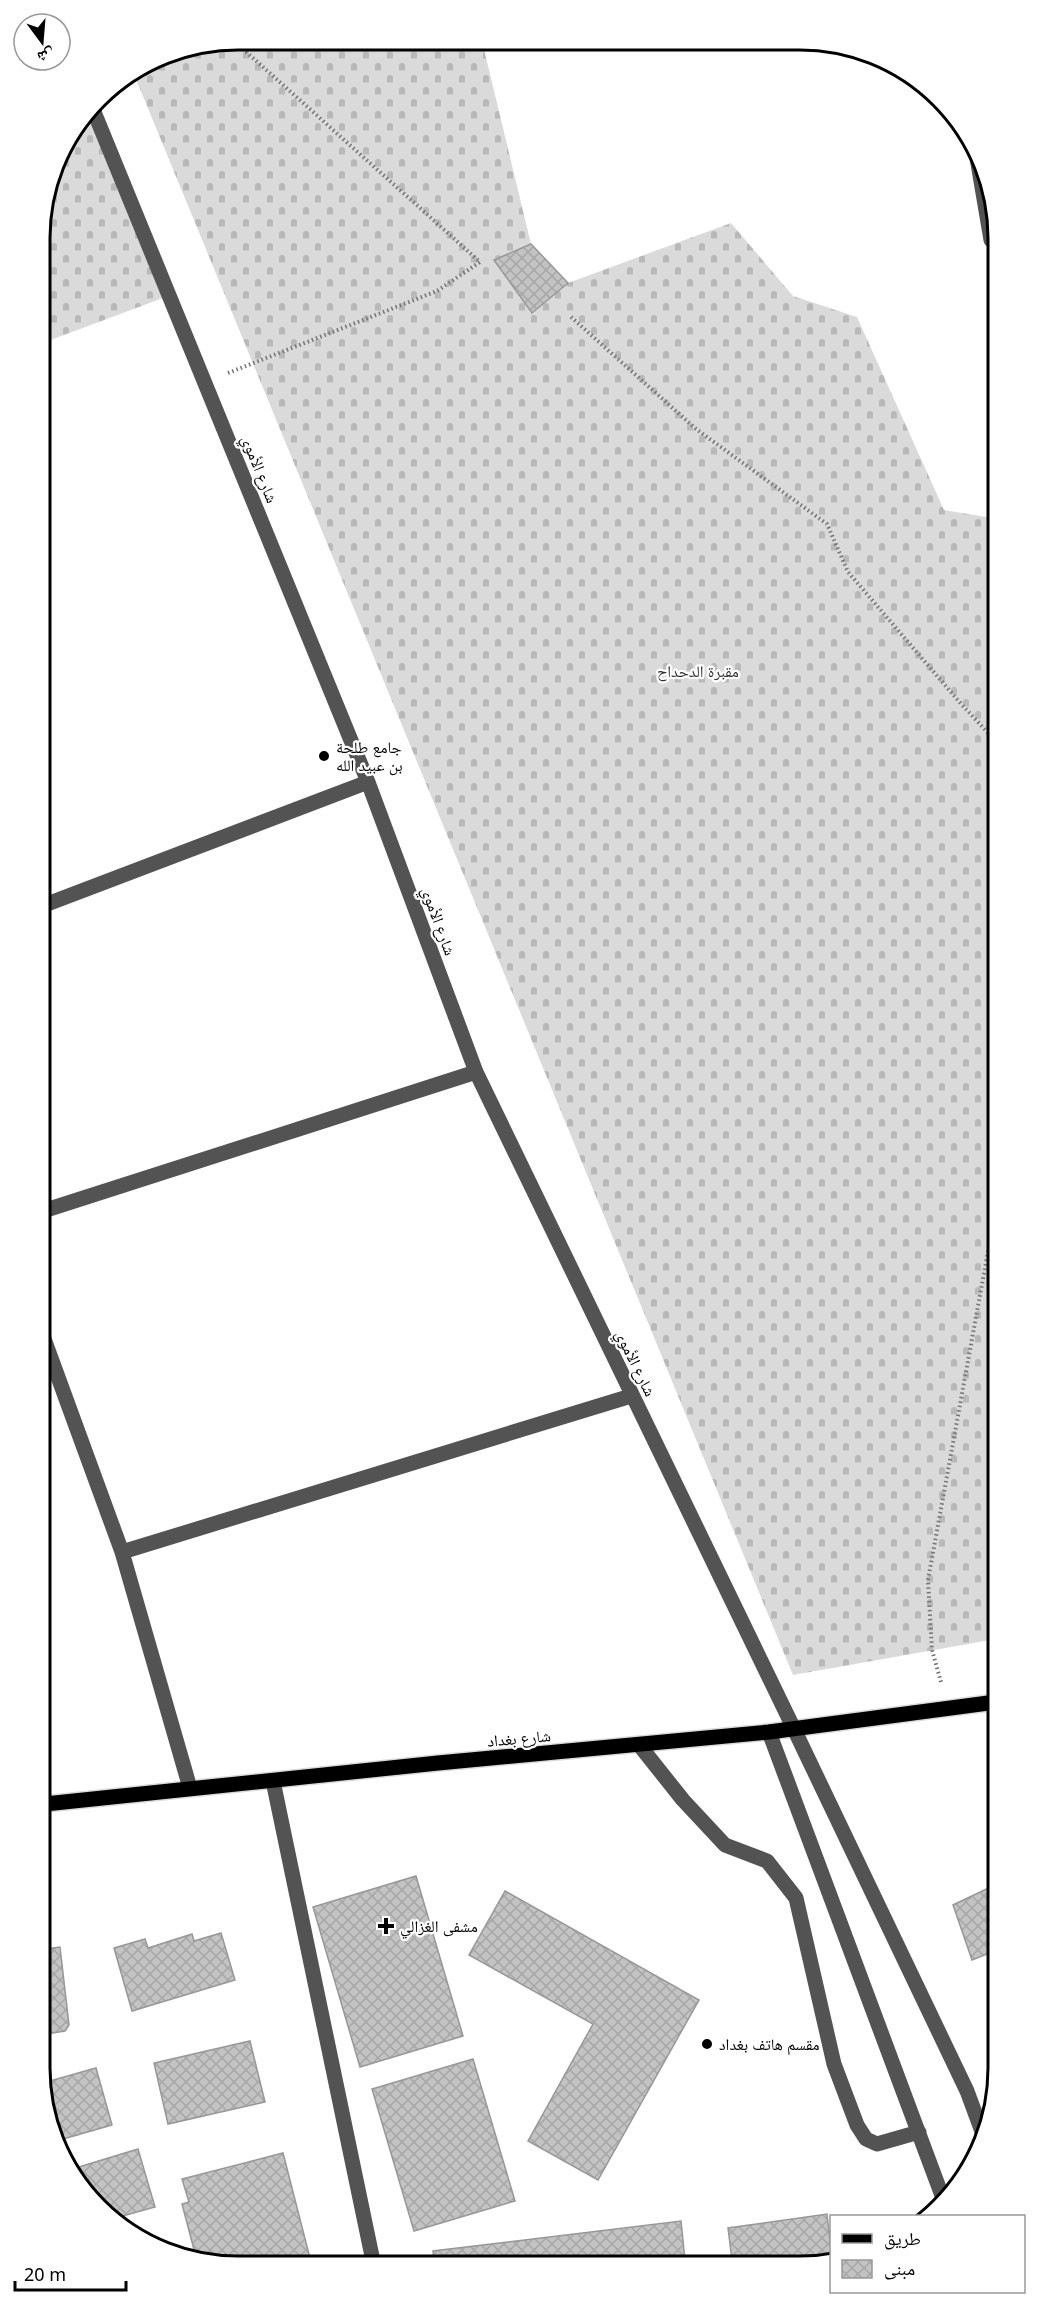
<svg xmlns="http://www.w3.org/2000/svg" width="1037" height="2305" font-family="'Noto Sans','Noto Naskh Arabic',sans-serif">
<defs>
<pattern id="cemetery-stones" width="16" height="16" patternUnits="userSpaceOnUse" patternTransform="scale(1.5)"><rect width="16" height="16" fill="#dadada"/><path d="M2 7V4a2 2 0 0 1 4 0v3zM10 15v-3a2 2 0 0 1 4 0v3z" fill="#b9b9b9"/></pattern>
<pattern id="building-cross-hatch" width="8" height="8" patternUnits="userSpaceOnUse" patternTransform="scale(1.5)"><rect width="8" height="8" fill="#c3c3c3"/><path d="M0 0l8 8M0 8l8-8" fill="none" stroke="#a6a6a6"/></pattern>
</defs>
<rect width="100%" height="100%" fill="#fff"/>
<path fill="url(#cemetery-stones)" d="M237 39 482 41 531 244 494 260 532 313 568 283 731 223 793 296 857 317 944 510 992 518 996 1639 793 1675 133 72 162 54Z
M88 112 171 295 40 344 39 224 59 150Z"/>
<path fill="url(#building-cross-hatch)" stroke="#979797" stroke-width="1.5" d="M531 244 568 283 532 313 494 260Z
M416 1876 463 2036 360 2067 313 1907Z
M997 1884V1950L972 1960 953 1905Z
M505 1891 699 2000 598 2180 528 2141 593 2024 469 1955Z
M221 1933 235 1980 132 2011 114 1948 145 1939 148 1948 192 1934 194 1941Z
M60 1947 69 2025 65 2031 46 2034 45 1949Z
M250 2041 265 2102 168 2124 154 2063Z
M473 2059 515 2201 414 2231 372 2089Z
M96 2068 112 2125 56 2141 46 2120V2082Z
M138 2149 155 2207 112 2219 106 2217 72 2178 69 2170Z
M283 2153 311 2262 197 2261 182 2204 189 2202 182 2179Z
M827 2214 832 2259 732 2260 728 2228Z
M681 2221 685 2260 434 2261 433 2251Z"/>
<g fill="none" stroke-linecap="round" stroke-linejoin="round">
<g stroke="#dbdbdb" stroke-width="18">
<path id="major" d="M45 1804 438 1763 769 1732 996 1702"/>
</g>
<path stroke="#757575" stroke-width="4" stroke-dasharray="1.5 3" stroke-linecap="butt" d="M571 317 696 429 827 524 848 572 962 705 993 738
M228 373 437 291 480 262 233 40
M941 1682 932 1650 928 1580 995 1213"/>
<path stroke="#535353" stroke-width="15" d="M92 107 368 782 476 1072 794 1729 967 2091 984 2137
M975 146 991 240
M42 906 368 782
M43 1211 476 1072
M43 1336 122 1552 190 1788
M122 1552 631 1396
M769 1732 944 2201
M640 1746 683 1800 725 1845 767 1861 796 1898 834 2064 857 2125 866 2139 877 2144 919 2132
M273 1781 373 2261"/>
<use href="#major" stroke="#000" stroke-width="15"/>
</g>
<g fill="#000" stroke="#fff" stroke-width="2">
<circle cx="324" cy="756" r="6"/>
<path d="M383 1917h6v6h6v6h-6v6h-6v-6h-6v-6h6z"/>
<circle cx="707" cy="2044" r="6"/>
</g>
<g text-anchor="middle" stroke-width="4.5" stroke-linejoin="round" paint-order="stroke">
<g font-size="16" fill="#000" stroke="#fff">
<text transform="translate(260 469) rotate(68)" y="6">شارع الأموي</text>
<text transform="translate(439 921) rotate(70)" y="6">شارع الأموي</text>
<text transform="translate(636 1363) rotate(64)" y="6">شارع الأموي</text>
<text transform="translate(519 1738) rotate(-5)" y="6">شارع بغداد</text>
</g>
<g font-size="16" fill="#313131" stroke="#fff">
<text x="698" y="677">مقبرة الدحداح</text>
</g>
<g font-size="16" fill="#000" stroke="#fff" text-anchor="start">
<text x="336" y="753">جامع طلحة<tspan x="336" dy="18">بن عبيد الله</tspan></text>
<text x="400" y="1932">مشفى الغزالي</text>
<text x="719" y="2050">مقسم هاتف بغداد</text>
</g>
</g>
<path d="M0 0H1037V2305H0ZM238 50H800A188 188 0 0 1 988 238V2068A188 188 0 0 1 800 2256H238A188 188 0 0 1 50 2068V238A188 188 0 0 1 238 50Z" fill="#fff" fill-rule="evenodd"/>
<path fill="none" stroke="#000" stroke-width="3" d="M238 50H800A188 188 0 0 1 988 238V2068A188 188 0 0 1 800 2256H238A188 188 0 0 1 50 2068V238A188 188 0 0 1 238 50Z"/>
<rect x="830" y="2215" width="195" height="78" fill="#ffffff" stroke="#999999" stroke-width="1.5"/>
<rect x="842" y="2234" width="30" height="9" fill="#000000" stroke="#999999" stroke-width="1.5"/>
<text x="884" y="2245" font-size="18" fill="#000000">طريق</text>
<rect x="842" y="2260" width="30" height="18" fill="url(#building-cross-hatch)" stroke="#999999" stroke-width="1.5"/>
<text x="884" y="2275" font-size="18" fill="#000000">مبنى</text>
<g transform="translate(42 42) rotate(164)"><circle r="28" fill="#ffffff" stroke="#999999" stroke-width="1.5"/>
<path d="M0-4.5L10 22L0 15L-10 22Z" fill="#000000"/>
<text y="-9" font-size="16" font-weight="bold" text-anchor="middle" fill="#000000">ش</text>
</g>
<path d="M15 2281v9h111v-9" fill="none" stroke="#000000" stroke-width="3"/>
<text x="24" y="2281" font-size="18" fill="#000000" stroke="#ffffff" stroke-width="4.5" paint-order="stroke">20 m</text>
</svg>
